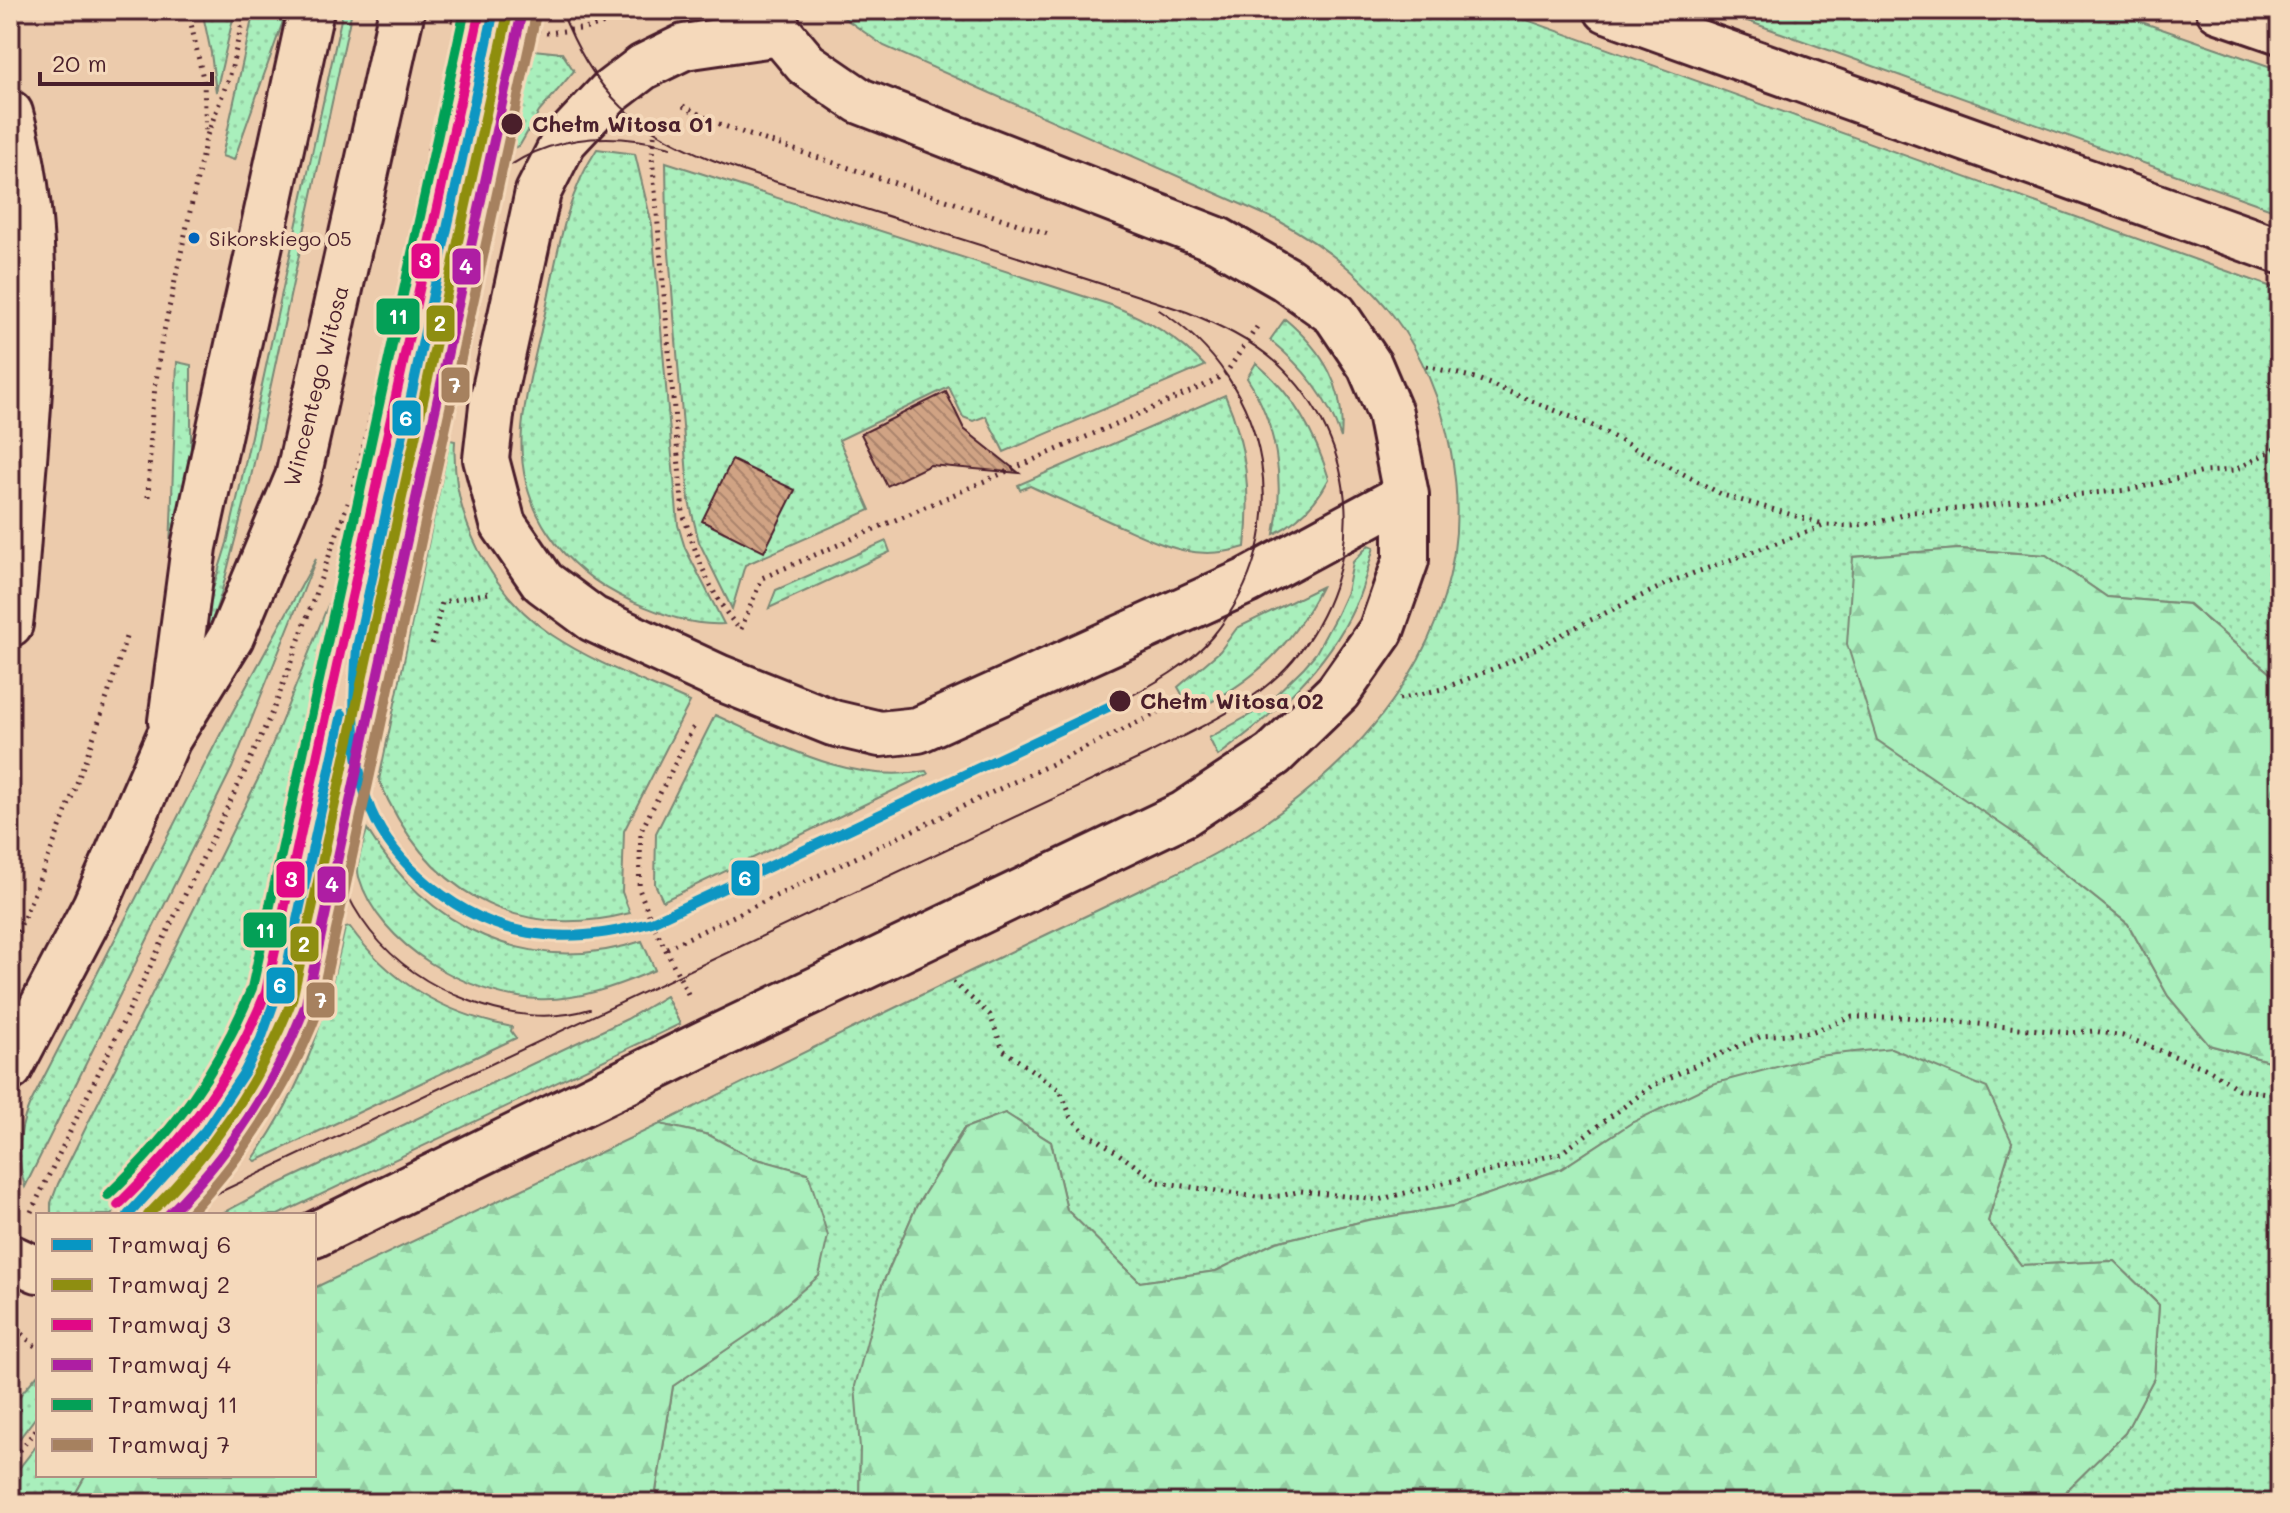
<svg xmlns="http://www.w3.org/2000/svg" width="2290" height="1513" font-family="Mali,sans-serif">
<defs>
<pattern id="grass-dots" width="8" height="8" patternUnits="userSpaceOnUse" patternTransform="scale(2)"><rect width="8" height="8" fill="#a9efbc"/><path d="M2 2h.1M6 6h.1" fill="none" stroke="#93cca2" stroke-width="1.8" stroke-linecap="round"/></pattern>
<pattern id="forest-firs" width="22" height="20" patternUnits="userSpaceOnUse" patternTransform="scale(2)"><rect width="22" height="20" fill="#a9efbc"/><path d="M5 1l3.5 6h-7zM16 11l3.5 6h-7z" fill="#93cca2"/></pattern>
<pattern id="building-back-hatch" width="6" height="6" patternUnits="userSpaceOnUse" patternTransform="scale(2)"><rect width="6" height="6" fill="#d0a384"/><path d="M-1 5l2 2M0 0l6 6M5-1l2 2" fill="none" stroke="#ab846c"/></pattern>
</defs>
<rect width="100%" height="100%" fill="#eccbac"/>
<filter id="ink" filterUnits="userSpaceOnUse"><feTurbulence type="fractalNoise" baseFrequency=".0125" numOctaves="2"/><feDisplacementMap in="SourceGraphic" scale="16" xChannelSelector="R" yChannelSelector="G"/><feConvolveMatrix kernelMatrix="1 2 1 2 8 2 1 2 1" color-interpolation-filters="sRGB"/></filter>
<g filter="url(#ink)">
<path fill="url(#grass-dots)" stroke="#7a8774" stroke-width="2" d="M202 10H235L216 92 211 53Z
M254 10H287L234 160 222 156Z
M343 10H352L249 486 221 594 202 651 177 705 227 543 241 482Z
M833 10H1499L2280 290V675H2272L2189 604 2107 597 2046 555 1959 549 1854 557 2014 833 2128 924 2168 996 2209 1045 2280 1064V1338L2274 1343 2280 1349V1503H2054L2125 1433 2154 1378 2159 1305 2114 1261 2021 1265 1988 1221 2012 1142 1633 1122 1561 1169 1454 1206 1368 1220 1276 1242 1216 1271 1140 1282 1067 1210 1051 1142 1005 1113 964 1128 916 1207 882 1285 860 1448 859 1503H672L656 1492 673 1386 756 1329 808 1173 750 1157 709 1135 660 1124C772 1068 885 1012 998 958 1045 935 1092 913 1140 890 1172 875 1205 861 1235 842 1373 759 1483 621 1451 452 1431 344 1374 273 1279 221L884 46Z
M1717 10H2107L2280 70V212Z
M533 50 562 53 574 71 539 112 520 145 514 148Z
M597 149 635 154 652 225 678 525 685 548 724 624C690 626 662 614 631 601 561 569 516 508 522 429 526 387 538 345 547 304 558 250 566 196 597 149Z
M666 162 1111 305C1146 319 1179 338 1205 366L1004 452 986 416 973 421 963 417 949 387 839 440 870 510 745 565 732 609 699 542 689 501 667 228Z
M1285 319C1323 351 1346 387 1341 438 1328 397 1303 367 1270 340Z
M177 362 191 365V460L170 549Z
M1256 363C1292 393 1316 435 1329 479 1316 504 1299 521 1274 534 1285 481 1277 424 1247 378Z
M1225 395C1247 445 1251 494 1245 547 1193 563 1161 544 1115 524 1087 511 1058 499 1030 486L1020 490 1018 485Z
M450 440 455 441C450 515 491 594 552 635 594 663 644 681 690 702L624 831 622 892 630 913C513 943 424 889 379 780Z
M371 489 341 627 348 629C332 701 315 772 300 844 282 931 268 1022 218 1098 189 1143 150 1179 111 1215H51V1203L58 1184 260 775 342 570Z
M886 541 890 552 769 608 776 590Z
M1369 545 1374 547C1368 567 1364 587 1355 606 1326 670 1273 715 1218 756L1209 738 1262 708 1304 667 1316 653 1337 614 1347 592 1353 562Z
M316 559 232 768 25 1187C17 1159 17 1133 29 1106L221 733Z
M1321 587C1290 649 1253 682 1192 712L1178 687 1220 651 1237 628Z
M715 715C782 745 850 785 926 771L928 774 663 901 655 884 656 833Z
M367 829C426 928 529 978 642 941L655 970C617 986 578 1001 537 999 469 996 379 946 359 877 355 864 364 842 367 829Z
M350 927C390 983 445 1014 512 1027L511 1031 516 1038 256 1161 253 1159C306 1084 326 1016 345 928Z
M666 996 680 1024 278 1215H219L264 1191 627 1019Z
M38 1374V1414L10 1451V1407Z
M38 1444V1475H86L70 1503H10V1480Z"/>
<path fill="url(#forest-firs)" stroke="#7a8774" stroke-width="2" d="M1959 549 2046 555 2107 597 2188 604 2272 675H2280V1064L2209 1045 2168 996 2128 924 2014 833 1877 740 1847 644 1853 557Z
M1891 1048 1987 1088 2012 1142 1988 1221 2021 1265 2114 1261 2159 1305 2154 1378 2125 1433 2054 1503H859L860 1448 855 1386 882 1285 916 1207 965 1128 1005 1113 1051 1142 1067 1210 1140 1282 1216 1271 1276 1242 1368 1220 1454 1206 1561 1169 1633 1122 1712 1084 1818 1056Z
M660 1124 709 1135 750 1157 808 1173 828 1236 819 1276 757 1329 673 1386 656 1491 672 1503H70L86 1475H314V1288Z"/>
<path fill="url(#building-back-hatch)" stroke="#4a1f2b" stroke-width="2" d="M946 392 964 429 1019 473 930 465 887 486 861 434Z
M732 460 795 490 764 552 702 521Z"/>
<g fill="none" stroke-linecap="round" stroke-linejoin="round">
<g stroke="#4a1f2b" stroke-width="50">
<path id="minor" d="M1607 10 2280 251
M2219 10 2280 31
M780 33 684 47 643 67 609 93 564 141 538 192 493 398 486 459 503 524 543 582 593 619 718 677 833 723 880 734 918 730 1247 581 1406 495
M10 113C42 227 33 343 24 460 19 514 17 570 10 624
M171 721 194 547 311 10
M10 1068 95 906 168 739 231 637 298 477 402 10
M314 1235 711 1040 1184 814 1273 755 1338 692 1381 631 1406 560V495L1390 413 1370 366 1335 314 1286 279 1218 240 860 101 806 64 780 33 771 10
M10 1257 38 1270"/>
</g>
<path stroke="#4a1f2b" stroke-width="5" stroke-dasharray="2 6" stroke-linecap="butt" d="M188 10 204 83 206 135
M451 20 547 33 589 28 614 20
M683 106 716 123 744 133 1051 235
M655 127 652 156 683 513C695 552 710 595 737 626
M1426 366 1475 378 1591 425 1723 495 1823 524
M354 486 394 319 429 148
M148 497 152 410 161 345 206 138 230 75 245 10
M741 629 762 578 1210 383 1226 373 1259 324
M432 644 442 602 489 593
M1399 699 1442 689 1510 662 1578 626 1675 580 1826 525 1852 526 1879 522 1912 512 1972 508 2048 497 2129 490 2204 472 2235 470 2280 446
M18 932C58 835 96 738 126 637
M667 948 1158 713
M953 982 990 1015 1003 1050 1060 1090 1071 1117 1086 1134 1098 1139 1158 1182 1256 1197 1280 1196 1301 1191 1378 1200 1561 1153 1652 1086 1713 1057 1762 1036 1811 1032 1852 1017H1905L2071 1033 2094 1031 2123 1036 2210 1070 2238 1089 2280 1095
M688 994 652 922 639 889 641 831 695 724
M31 1212 246 769 277 701 348 503
M10 1323 38 1349
M10 1463 38 1427"/>
<use href="#minor" stroke="#f5d9bb" stroke-width="44"/>
<path stroke="#4a1f2b" stroke-width="2" d="M433 289C439 268 444 245 456 225 502 144 585 124 671 147
M1123 700C1154 684 1189 665 1212 637 1299 533 1273 382 1159 310
M334 750C331 773 327 795 328 818 334 906 388 971 470 1001 508 1016 551 1021 590 1009
M183 1215 220 1192 1146 755C1197 728 1255 705 1293 660 1368 570 1363 443 1277 363 1251 340 1219 325 1187 312 1079 276 971 242 862 208 785 183 683 162 622 107 593 79 576 47 561 10"/>
<g stroke="#f5d9bb" stroke-width="16">
<path id="tram-1" d="M494 10 357 648C353 699 351 752 367 800 377 829 397 856 419 876 489 940 563 948 652 922L1123 700
M128 1215 205 1131 245 1071 261 1039 287 966 342 714"/>
</g>
<g stroke="#f5d9bb" stroke-width="16">
<path id="tram-2" d="M148 1215C212 1152 259 1084 292 1000L508 13"/>
</g>
<g stroke="#f5d9bb" stroke-width="16">
<path id="tram-3" d="M118 1205C187 1138 230 1081 266 992L480 10"/>
</g>
<g stroke="#f5d9bb" stroke-width="16">
<path id="tram-4" d="M168 1215C230 1155 275 1085 306 1004L521 16"/>
</g>
<g stroke="#f5d9bb" stroke-width="16">
<path id="tram-5" d="M108 1195C174 1132 218 1072 252 988L465 10"/>
</g>
<g stroke="#f5d9bb" stroke-width="16">
<path id="tram-6" d="M188 1215C246 1154 289 1087 319 1008L535 19"/>
</g>
<use href="#tram-1" stroke="#0796c3" stroke-width="10"/>
<use href="#tram-2" stroke="#8e8e11" stroke-width="10"/>
<use href="#tram-3" stroke="#e10886" stroke-width="10"/>
<use href="#tram-4" stroke="#ae1ea3" stroke-width="10"/>
<use href="#tram-5" stroke="#04a057" stroke-width="10"/>
<use href="#tram-6" stroke="#a6815f" stroke-width="10"/>
</g>
</g>
<g fill="#4a1f2b" stroke="#f5d9bb" stroke-width="3">
<circle cx="512" cy="124" r="12"/>
<circle cx="1120" cy="701" r="12"/>
</g>
<circle fill="#0065bd" stroke="#f5d9bb" stroke-width="3" cx="194" cy="238" r="7"/>
<g text-anchor="middle" stroke-width="8" stroke-linejoin="round" paint-order="stroke">
<g font-size="20" fill="#4a1f2b" stroke="#f5d9bb" text-anchor="start">
<text x="209" y="246">Sikorskiego 05</text>
</g>
<g font-size="22" font-weight="bold" fill="#4a1f2b" stroke="#f5d9bb" text-anchor="start">
<text x="532" y="132">Chełm Witosa 01</text>
<text x="1140" y="709">Chełm Witosa 02</text>
</g>
<g font-size="22" fill="#4a1f2b" stroke="#f5d9bb">
<text transform="translate(316 386) rotate(-76)" y="8">Wincentego Witosa</text>
</g>
</g>
<g stroke="#f5d9bb" stroke-width="3">
<rect x="410" y="242" width="31" height="38" rx="8" fill="#e10886"/>
<rect x="451" y="247" width="31" height="39" rx="8" fill="#ae1ea3"/>
<rect x="375" y="297" width="46" height="39" rx="8" fill="#04a057"/>
<rect x="425" y="304" width="31" height="39" rx="8" fill="#8e8e11"/>
<rect x="440" y="366" width="31" height="38" rx="8" fill="#a6815f"/>
<rect x="391" y="399" width="31" height="38" rx="8" fill="#0796c3"/>
<rect x="730" y="859" width="31" height="38" rx="8" fill="#0796c3"/>
<rect x="275" y="860" width="31" height="39" rx="8" fill="#e10886"/>
<rect x="316" y="865" width="31" height="39" rx="8" fill="#ae1ea3"/>
<rect x="242" y="911" width="46" height="38" rx="8" fill="#04a057"/>
<rect x="289" y="925" width="31" height="38" rx="8" fill="#8e8e11"/>
<rect x="265" y="966" width="31" height="39" rx="8" fill="#0796c3"/>
<rect x="305" y="981" width="31" height="38" rx="8" fill="#a6815f"/>
</g>
<g font-size="22" text-anchor="middle" font-weight="bold" fill="#fff">
<text x="425" y="268">3</text>
<text x="466" y="274">4</text>
<text x="398" y="324">11</text>
<text x="440" y="331">2</text>
<text x="455" y="393">7</text>
<text x="406" y="426">6</text>
<text x="745" y="886">6</text>
<text x="291" y="887">3</text>
<text x="332" y="892">4</text>
<text x="265" y="938">11</text>
<text x="304" y="952">2</text>
<text x="280" y="993">6</text>
<text x="321" y="1008">7</text>
</g>
<rect width="2290" height="1513" fill="none" stroke="#f5d9bb" stroke-width="40"/>
<rect x="20" y="20" width="2250" height="1473" fill="none" stroke="#4a1f2b" stroke-width="3" filter="url(#ink)"/>
<rect x="36" y="1213" width="280" height="264" fill="#f5d9bb" stroke="#b18f81" stroke-width="2"/>
<rect x="52" y="1239" width="40" height="12" fill="#0796c3" stroke="#b18f81" stroke-width="2"/>
<text x="108" y="1253" font-size="24" fill="#4a1f2b">Tramwaj 6</text>
<rect x="52" y="1279" width="40" height="12" fill="#8e8e11" stroke="#b18f81" stroke-width="2"/>
<text x="108" y="1293" font-size="24" fill="#4a1f2b">Tramwaj 2</text>
<rect x="52" y="1319" width="40" height="12" fill="#e10886" stroke="#b18f81" stroke-width="2"/>
<text x="108" y="1333" font-size="24" fill="#4a1f2b">Tramwaj 3</text>
<rect x="52" y="1359" width="40" height="12" fill="#ae1ea3" stroke="#b18f81" stroke-width="2"/>
<text x="108" y="1373" font-size="24" fill="#4a1f2b">Tramwaj 4</text>
<rect x="52" y="1399" width="40" height="12" fill="#04a057" stroke="#b18f81" stroke-width="2"/>
<text x="108" y="1413" font-size="24" fill="#4a1f2b">Tramwaj 11</text>
<rect x="52" y="1439" width="40" height="12" fill="#a6815f" stroke="#b18f81" stroke-width="2"/>
<text x="108" y="1453" font-size="24" fill="#4a1f2b">Tramwaj 7</text>
<path d="M40 72v12h172v-12" fill="none" stroke="#4a1f2b" stroke-width="4"/>
<text x="52" y="72" font-size="24" fill="#4a1f2b" stroke="#f5d9bb" stroke-width="6" paint-order="stroke">20 m</text>
</svg>
